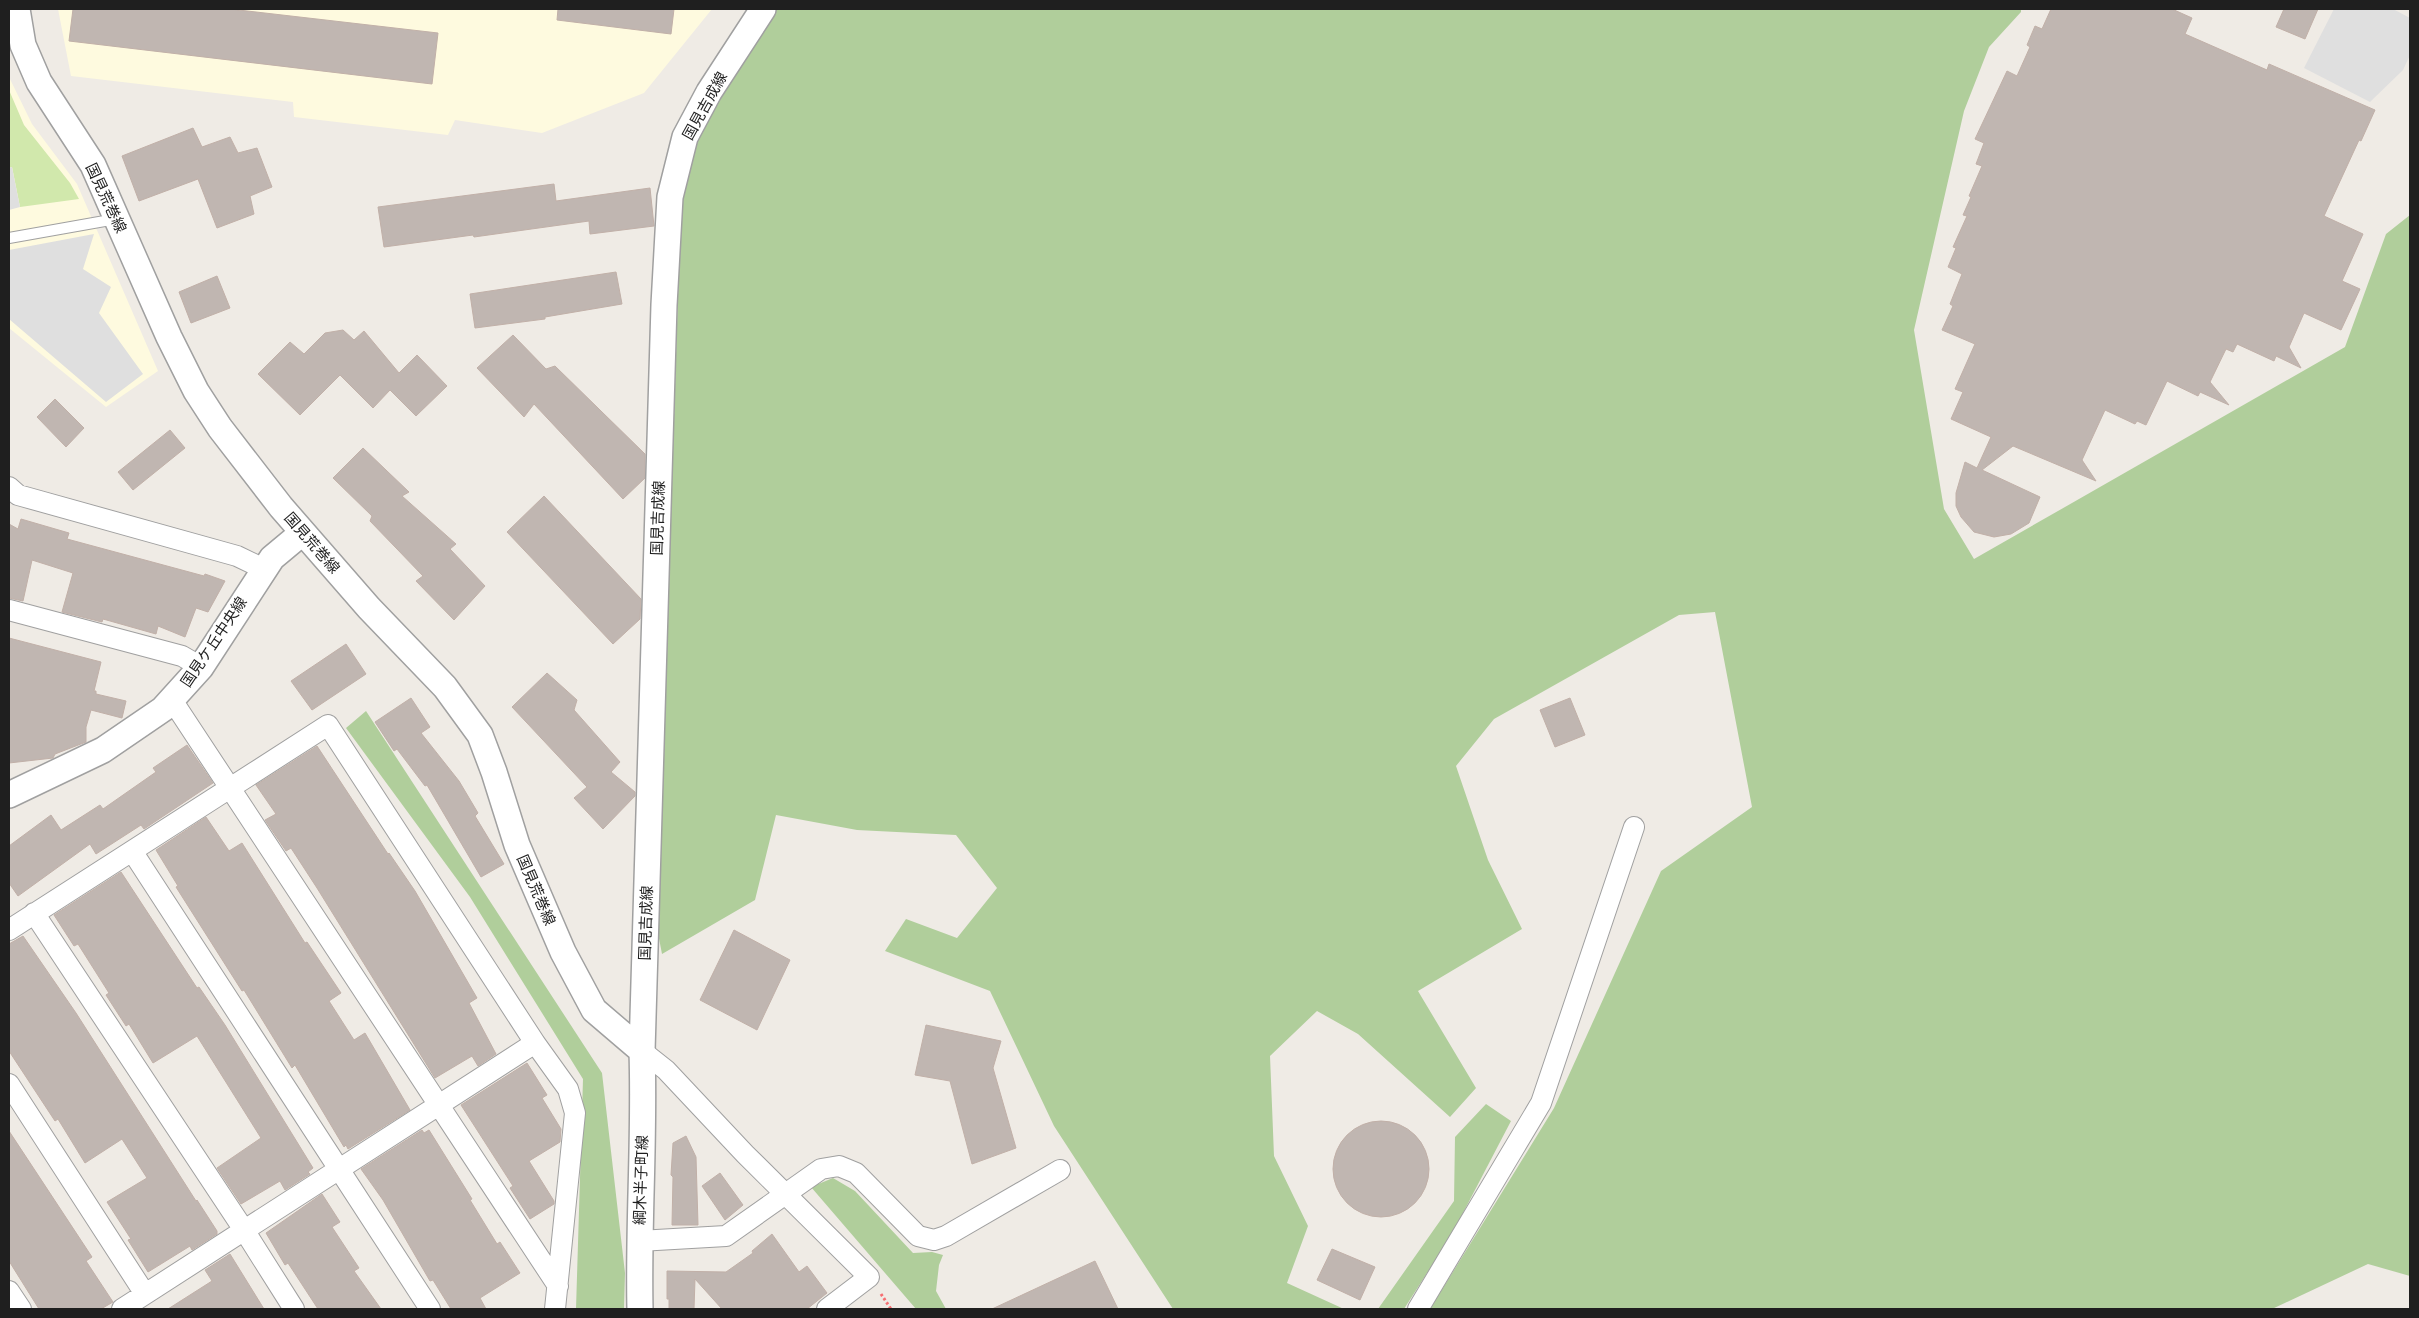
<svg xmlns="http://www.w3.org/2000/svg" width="2419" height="1318" font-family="Quicksand,'Noto Sans JP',sans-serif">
<rect width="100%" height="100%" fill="#efebe5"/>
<path fill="#fefadf" d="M58 9H712L644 93 542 133 455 120 448 135 294 117 293 102 71 76Z
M9 77 32 124 77 184 158 371 106 407 9 328Z"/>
<path fill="#d1e8ac" d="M9 90 24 125 70 183 79 199 20 207 12 167 9 168Z"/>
<path fill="#b0ce9b" d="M776 9H2021V12L1989 47 1964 111 1914 330 1944 509 1974 559 2345 347 2386 234 2410 215V1276L2368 1264 2272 1309H1430L1554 1108 1661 871 1752 807 1715 612 1679 615 1494 719 1456 766 1488 860 1522 929 1418 991 1476 1088 1450 1117 1358 1034 1317 1011 1270 1056 1274 1156 1308 1226 1287 1283 1344 1309H1173L1054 1126 990 991 885 951 906 919 957 938 997 888 956 835 857 830 776 815 755 900 662 954 657 928 681 204 700 126Z
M366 711 602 1073 625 1273 624 1309H576L583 1079 470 897 346 728Z
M1486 1104 1511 1121 1452 1234 1404 1309H1378L1454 1201 1455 1137Z
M833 1178 855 1191 913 1253 932 1252 943 1255 939 1265 936 1291 946 1309H916L811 1187Z"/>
<path fill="#dfdfdf" d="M2334 9H2393L2410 18V55L2403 70 2370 102 2304 68Z
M12 167 20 207 9 210V168Z
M94 234 83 269 111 287 99 313 143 374 106 402 9 319V250Z"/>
<path fill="#c0b6b1" stroke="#c1b0a8" d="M73 9H230L438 33 432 84 69 41Z
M558 9H674L671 34 557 20Z
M2051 9H2172L2192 18 2185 34 2267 70 2269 64 2375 110 2361 141 2359 140 2324 216 2363 234 2342 281 2360 289 2341 330 2304 313 2289 347 2301 368 2276 356 2274 361 2237 344 2233 352 2226 349 2210 382 2229 405 2200 392 2198 396 2167 381 2146 425 2137 421 2135 424 2105 410 2082 460 2096 481 2013 446 1982 470 2040 497 2029 523 2011 534 1994 537 1974 532 1961 517 1956 506V493L1965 462 1977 468 1991 437 1951 419 1963 392 1955 389 1975 344 1942 330 1953 306 1950 304 1962 274 1948 267 1956 248 1953 247 1967 216 1963 215 1971 197 1969 196 1982 166 1976 164 1984 143 1975 139 2007 71 2017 76 2030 47 2027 45 2035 26 2042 29Z
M2284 9H2318L2305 39 2276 27Z
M193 128 202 147 230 137 238 153 257 148 272 187 250 196 254 214 217 228 198 179 139 201 122 156Z
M554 184 556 201 650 188 654 226 590 234 589 221 474 237 473 235 384 247 378 207Z
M616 272 622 304 545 317V319L475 328 470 294Z
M217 276 230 308 191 323 179 292Z
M343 330 354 340 364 331 399 373 417 355 447 386 416 416 390 390 373 408 340 375 300 415 258 374 290 342 304 354 325 333Z
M513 335 546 369 555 366 645 454V478L623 499 534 404 524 417 477 368Z
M55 399 84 428 66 447 37 417Z
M170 430 185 448 133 490 118 472Z
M363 448 409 492 402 496 456 544 450 549 485 586 454 620 416 581 423 576 370 521 372 516 333 478Z
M544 496 641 599 640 619 613 644 507 532Z
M21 519 69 533 67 539 204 576 205 574 225 581 208 612 196 608 185 637 158 626 156 634 103 619 102 622 62 612 73 573 32 560 23 601 9 598V524L18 529Z
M9 638 101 662 94 691H96V694L126 701 122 718 91 710 86 727V742L55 754 53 758 9 763Z
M346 644 366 674 312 710 291 681Z
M547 673 577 700 574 710 620 762 611 772 635 792V796L603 829 574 798 587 787 512 707Z
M411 698 430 727 421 733 459 781 478 813 475 816 504 864 481 877 427 785 425 786 397 749 394 751 375 722Z
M1570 698 1585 735 1555 747 1540 710Z
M187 745 213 783 144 829 141 825 96 854 90 844 18 896 9 883V846L51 815 61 830 100 805 103 809 156 772 153 768Z
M317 746 388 854 389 853 415 891 477 998 469 1003 496 1054 478 1066 472 1056 435 1078 317 888 291 848 286 851 265 820 276 814 256 785Z
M206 817 229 851 242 843 305 943 307 942 341 993 329 1001 354 1040 365 1033 410 1110 348 1149 346 1145 344 1147 295 1065 292 1068 244 990 242 991 176 887 178 886 156 850Z
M121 872 197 988 199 987 225 1025 313 1168 308 1172 310 1174 285 1190 280 1181 241 1204 217 1168 261 1138 197 1036 153 1063 129 1024 126 1026 106 995 109 993 78 944 74 946 54 915Z
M734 930 790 960 757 1030 700 1000Z
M23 936 76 1013 196 1201 197 1200 217 1231V1234L192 1250 190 1246 148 1272 128 1240 131 1239 107 1202 147 1178 122 1139 85 1163 58 1119 55 1121 9 1051V944Z
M926 1025 1001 1041 993 1068 1016 1148 972 1164 950 1081 915 1075Z
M527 1063 547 1095 542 1098 561 1129 560 1142 529 1161 554 1201V1204L530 1219 510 1188 513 1186 461 1105Z
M1333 1169a48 48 0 1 1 96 0a48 48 0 1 1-96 0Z
M422 1130 424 1133 429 1130 472 1199 470 1200 497 1244 500 1242 520 1273 480 1298 486 1309H451L433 1280 430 1281 383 1200 361 1169Z
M9 1131 92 1257 86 1261 113 1302 101 1309H39L9 1261Z
M686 1136 696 1157 698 1225H672L673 1177 671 1175 673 1143Z
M720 1173 743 1205 725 1220 702 1186Z
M322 1194 340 1222 332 1227 359 1268 354 1271 381 1309H318L288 1263 285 1265 266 1233Z
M772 1234 799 1272 807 1266 827 1293 807 1309H722L695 1279 694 1309H669V1299H667V1271L726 1272 753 1253 752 1251Z
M1332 1249 1375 1267 1360 1300 1317 1280Z
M230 1254 264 1309H168L212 1281 205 1270Z
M1095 1261 1118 1309H992Z"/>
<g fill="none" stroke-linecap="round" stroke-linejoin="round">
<g stroke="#a0a0a0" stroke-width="12">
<path id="service" d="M9 238 116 219"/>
</g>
<g stroke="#a0a0a0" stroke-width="22">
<path id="minor" d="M9 487 18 495 237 556 264 569
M9 610 182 656 201 667
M172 700 558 1286
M132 851 430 1309
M34 913 244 1230 294 1309
M9 930 328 725 535 1043 568 1089 575 1113 555 1309
M642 1051 666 1070 745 1154 869 1277 827 1309
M9 1084 145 1294
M639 1241 726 1236 821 1169 839 1166 856 1173 918 1236 934 1240 946 1236 1060 1170
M9 1291 21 1309
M122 1309 535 1043
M1418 1309 1541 1103 1634 827"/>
</g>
<g stroke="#a0a0a0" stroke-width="28">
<path id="tertiary" d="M17 9 23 45 39 82 93 165 169 337 196 391 220 428 281 507 369 608 445 687 480 735 494 772 517 845 563 952 594 1010 642 1051
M9 795 103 750 163 709 201 667 272 558 302 533
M640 1309C638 1223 645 1137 642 1051L664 305 670 197 685 137 709 92 763 9"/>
</g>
<path stroke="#f66f72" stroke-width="3" stroke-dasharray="2.5 2.5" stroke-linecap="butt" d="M881 1294 891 1309"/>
<use href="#service" stroke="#fff" stroke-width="10"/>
<use href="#minor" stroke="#fff" stroke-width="20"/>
<use href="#tertiary" stroke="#fff" stroke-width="25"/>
</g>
<g text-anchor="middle" stroke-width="5" stroke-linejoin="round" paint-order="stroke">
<g font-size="15" fill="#1f1f1f" stroke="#fff">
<text transform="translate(705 106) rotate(-61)" y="5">国見吉成線</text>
<text transform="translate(106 198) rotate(65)" y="5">国見荒巻線</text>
<text transform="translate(658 518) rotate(-88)" y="5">国見吉成線</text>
<text transform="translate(312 543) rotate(49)" y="5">国見荒巻線</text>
<text transform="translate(214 642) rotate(-56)" y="5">国見ケ丘中央線</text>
<text transform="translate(536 890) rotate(67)" y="5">国見荒巻線</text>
<text transform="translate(646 923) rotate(-88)" y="5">国見吉成線</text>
<text transform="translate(641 1180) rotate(-88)" y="5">綱木半子町線</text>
</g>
</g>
<rect width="2419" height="1318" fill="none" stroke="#1f1f1f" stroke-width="20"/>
</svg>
